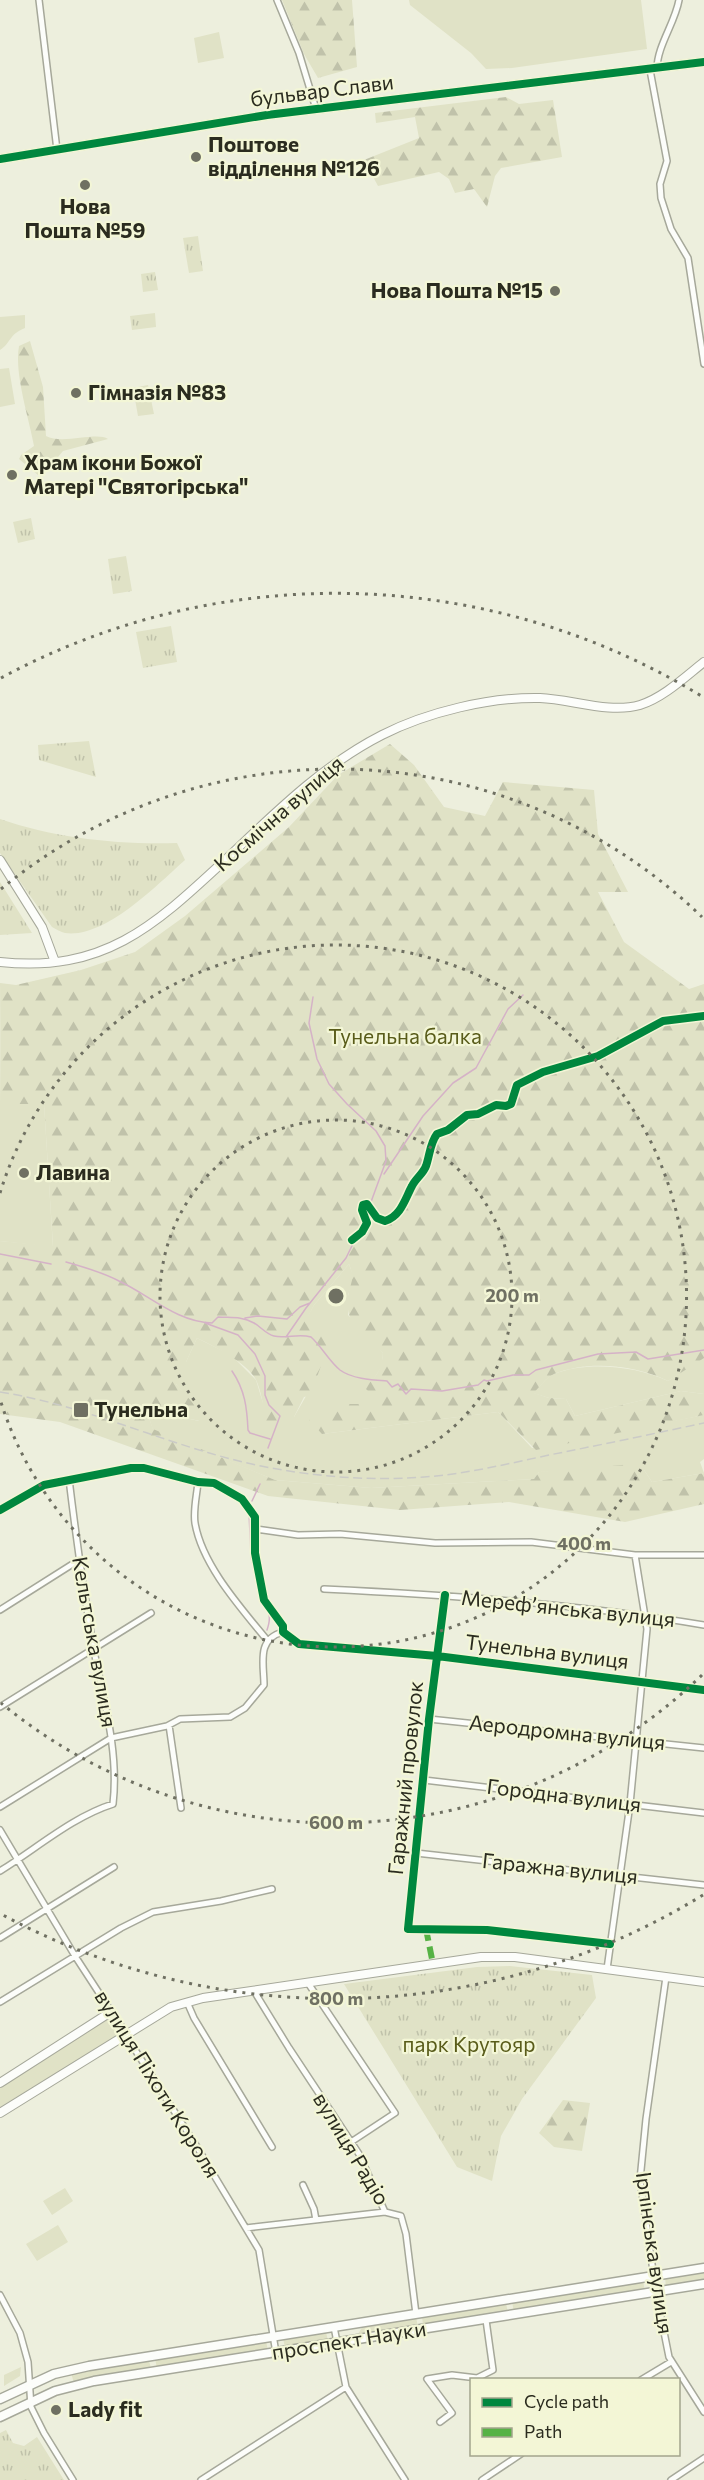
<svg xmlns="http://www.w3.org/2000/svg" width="704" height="2480" font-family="Commissioner,sans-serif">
<defs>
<pattern id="forest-firs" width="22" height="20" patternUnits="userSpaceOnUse" patternTransform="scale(1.5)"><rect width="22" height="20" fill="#e0e2c6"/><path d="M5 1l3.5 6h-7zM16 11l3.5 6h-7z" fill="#c0c2aa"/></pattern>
<pattern id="park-tufts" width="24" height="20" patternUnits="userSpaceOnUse" patternTransform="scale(1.5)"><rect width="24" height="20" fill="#e0e2c6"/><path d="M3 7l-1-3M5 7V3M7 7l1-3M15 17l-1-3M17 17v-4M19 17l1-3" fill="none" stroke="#c0c2aa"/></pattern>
</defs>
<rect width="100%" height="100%" fill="#edefdd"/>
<path fill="#e0e2c6" d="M409 0H641L647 49 512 68 486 69 471 53 410 5Z
M219 32 224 58 198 63 194 38Z
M25 315V328C9 334 11 343 0 350V317Z
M9 368 15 404 0 407V369Z
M148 385 154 414 138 416 133 388Z
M0 1007 1 1103 44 1104 53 1247 0 1241Z
M349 1264 354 1278 348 1295V1315L383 1353 382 1366 373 1380 382 1405 322 1434 498 1412 532 1448 704 1415V1459L700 1462 704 1473 652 1482 644 1470 539 1472 534 1479 371 1488 275 1480 153 1430 146 1409 199 1421 187 1398 176 1384 0 1353 186 1362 197 1338 231 1355 256 1380 263 1403 294 1417 317 1377 321 1362 304 1323 314 1305Z
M702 1358H704V1394L681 1391 575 1416 566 1399 549 1398 533 1393C539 1388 546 1377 554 1374 586 1361 637 1366 668 1381Z
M107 2020 113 2022 118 2031 114 2038 0 2107V2087Z
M65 2188 73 2201 52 2215 43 2201Z
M58 2225 68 2242 37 2261 26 2244Z
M704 2271V2281L666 2287 665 2277Z
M643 2281 645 2291 514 2312 512 2302Z
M506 2303 508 2313 423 2326 422 2316Z
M416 2317 418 2327 356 2337 363 2326Z
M326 2332 328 2341 285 2348 283 2338Z
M266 2341 268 2351 157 2368 155 2359Z
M149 2360 151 2369 74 2383 71 2373Z
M21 2367 20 2376 4 2386V2375Z"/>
<path fill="url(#forest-firs)" d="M282 0H352L357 67 318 78 304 54Z
M506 97 519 104 553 100 562 157 501 168 495 176 487 207 474 189 455 193 449 179 439 172 378 186 364 160 419 138 415 117 376 123 375 113Z
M30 341 43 387 46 436C63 445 97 431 108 439L63 451 43 475H38L19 459 21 455 34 446C29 418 14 374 19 346Z
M390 744 414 765 444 807 485 816 503 782 594 790 598 834 628 892H598L624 942 689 989 704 984V1358L668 1381C635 1365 589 1360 554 1374 547 1377 539 1387 534 1393L549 1398 566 1399 575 1416 681 1391 704 1394V1415L536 1450 498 1412 322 1434 309 1420 329 1404H381L364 1387C376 1378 382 1369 383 1353 364 1335 344 1325 348 1296 351 1281 355 1280 349 1264L314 1305 305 1323 321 1329 328 1346 317 1377 321 1394 304 1397 294 1417 278 1430 266 1428C264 1413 263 1397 257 1382 250 1364 215 1347 197 1338L176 1384 199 1410 200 1421 146 1410 153 1429 275 1480 371 1488 534 1479 539 1472 633 1464 644 1470 652 1482 704 1473V1504L625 1522 509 1502 400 1510 268 1496 60 1422 0 1414V1241L53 1246 44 1104H1L0 983 16 985 81 970 135 952 185 916 289 827 338 775Z
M563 2100 590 2103 582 2151 554 2147 539 2133Z"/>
<path fill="url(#park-tufts)" d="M198 236 203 271 189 273 183 238Z
M155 272 158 290 143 292 141 274Z
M155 313 156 327 132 330 130 316Z
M31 518 35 539 18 543 13 522Z
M126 556 132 591 113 594 108 559Z
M171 626 177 662 143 668 136 632Z
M89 741 96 777 39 760 38 745Z
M0 819C55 838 119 845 177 843L185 860C158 884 105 939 65 933 61 932 56 929 52 927L0 853Z
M0 882 32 933 0 935Z
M510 1966 592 1975 596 1998 522 2099 501 2136 492 2181 457 2167 344 1984 477 1967Z
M6 2430 13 2443 24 2446 37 2437 64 2480H0V2433Z"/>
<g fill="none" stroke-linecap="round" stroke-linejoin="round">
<path stroke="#d5b2c7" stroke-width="1.5" d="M384 1174 423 1116 453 1083 476 1068 508 1009 523 995
M0 1254 51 1264
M66 1262C84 1267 102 1272 119 1281 149 1295 177 1322 212 1323L218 1317C231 1318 241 1316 254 1323 261 1327 266 1334 274 1336 286 1339 298 1333 311 1337 322 1347 329 1361 340 1370 352 1379 373 1380 387 1381L392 1387 398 1384 406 1394 411 1389 442 1391 478 1385 484 1380 487 1381 513 1375H529L536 1370 598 1354 636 1352 648 1359 704 1350
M245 1318 258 1316 287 1319 300 1307 310 1303
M205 1323 238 1335 255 1354 265 1376V1395L269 1405 280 1416 268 1448
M286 1337 306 1308 346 1258 364 1221 386 1161 385 1146 376 1131 347 1104 329 1084 317 1059 309 1023 313 997
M232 1371C245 1390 247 1408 248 1430L250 1433 270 1439
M252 1501 260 1484
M249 1512 251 1557 260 1596
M264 1603C270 1615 271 1618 267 1630"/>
<g stroke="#a6a89a" stroke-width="8">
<path id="street" d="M39 0 57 150
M277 0 299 53 316 109
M657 69C657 46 675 23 679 0
M650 70 667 161 660 184 661 198 671 229 688 258 704 364
M198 1482C197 1494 193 1510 195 1523 202 1565 241 1608 267 1640
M0 1510 44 1485 131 1468H144L198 1482 214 1483 242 1499 255 1517V1553L264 1600 283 1626V1632L299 1644 437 1656 704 1690
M256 1529 298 1535 340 1534 435 1543 531 1542 635 1555H704
M324 1589C451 1595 578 1604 704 1625
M445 1595 429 1719 408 1929 487 1930 610 1944
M0 1610 79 1560
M0 1707 151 1613
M429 1719 704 1748
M169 1725 181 1808
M424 1780 704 1813
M0 1807 111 1738 167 1726 180 1719 230 1717 245 1708 264 1685C264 1664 256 1639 283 1632
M0 1830 75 1956 114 2016
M416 1853 704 1885
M0 1871C36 1849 72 1817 113 1804 119 1753 104 1701 94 1651 84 1594 76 1537 69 1479
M0 1938 114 1867
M607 1969 630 1804 647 1629 635 1555
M666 1977 646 2119 640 2180 656 2292 669 2357 704 2412
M308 1983 395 2113 351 2142
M254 1991 289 2048 359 2154 385 2212 401 2216 406 2234 416 2314
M0 2002 121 1928 153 1912 221 1901 272 1889
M187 2002 194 2018 272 2147
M125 2034 197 2147 259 2250 276 2353
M303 2185 314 2209 316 2220
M246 2228 385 2212
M0 2295 20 2333 28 2362 31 2407 44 2433 73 2480
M334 2327 346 2387 405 2480
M641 2380 671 2362
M440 2422 452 2413 427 2379 452 2375 477 2378 493 2370 486 2320
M201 2480 346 2387
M482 2480 521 2454
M671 2480 704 2458"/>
</g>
<g stroke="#a6a89a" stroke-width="10">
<path id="secondary" d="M0 159 267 115 704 62
M0 860 42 927 55 962
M0 962C103 973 153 927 223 862 272 816 321 766 382 735 427 712 490 697 540 698 571 699 609 714 640 705 663 698 685 677 704 662
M0 2083 106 2015 114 2016 125 2034
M0 2113 171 2007 203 1998 481 1957H515L704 1982"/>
</g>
<g stroke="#a6a89a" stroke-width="11">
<path id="primary" d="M0 2399 54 2374 89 2366 704 2268
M0 2417 55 2391 94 2381 704 2284"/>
</g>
<use href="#street" stroke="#fcfdfa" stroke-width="5"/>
<use href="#secondary" stroke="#fcfdfa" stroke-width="8"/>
<use href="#primary" stroke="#fcfdfa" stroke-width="8"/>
<path stroke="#cbcbc7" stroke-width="1.5" stroke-dasharray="9 4.5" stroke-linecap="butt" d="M0 1392C90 1406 172 1448 261 1466 315 1477 369 1481 424 1477 466 1474 507 1464 549 1455 600 1445 652 1434 704 1423"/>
<path stroke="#56b245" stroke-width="6" stroke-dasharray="12 6" stroke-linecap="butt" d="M426 1929 433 1964"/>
<g stroke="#f3f6d6" stroke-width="11">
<path id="cycleway" d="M0 159 267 115 704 62
M352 1240 362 1232 367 1223 362 1210 363 1205 367 1204 377 1218 385 1221C401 1216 405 1199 412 1186 416 1178 423 1174 426 1166 430 1154 430 1143 437 1134L448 1130 467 1115 478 1114 496 1105 506 1106 511 1104 517 1085 543 1072 598 1056 663 1021 704 1016
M0 1510 44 1485 131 1468H144L198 1482 214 1483 242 1499 255 1517V1553L264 1600 283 1626V1632L299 1644 437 1656 704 1690
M445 1595 429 1719 408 1929 487 1930 610 1944"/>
</g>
<use href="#cycleway" stroke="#00873e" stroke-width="8"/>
</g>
<g fill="none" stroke="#6f7062" stroke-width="3" stroke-dasharray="3 6">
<circle cx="336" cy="1296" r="176"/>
<path d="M0 1193A351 351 0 1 1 0 1399"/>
<path d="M702 1675A527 527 0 0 1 1 1703M1 889A527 527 0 0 1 702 917"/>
<path d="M703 1895A703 703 0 0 1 1 1914M1 678A703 703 0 0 1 703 697"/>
</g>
<g fill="#6f7062" stroke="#f3f6d6" stroke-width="2">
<circle cx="196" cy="157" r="6"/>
<circle cx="85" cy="185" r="6"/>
<circle cx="555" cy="291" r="6"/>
<circle cx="76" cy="393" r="6"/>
<circle cx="12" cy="475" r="6"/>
<circle cx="24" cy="1173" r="6"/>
<rect x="73" y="1402" width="16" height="16" rx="3"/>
<circle cx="56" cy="2410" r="6"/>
</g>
<g text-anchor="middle" stroke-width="4.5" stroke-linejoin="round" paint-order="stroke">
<g font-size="21" fill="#2b2c1f" stroke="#f3f6d6">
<text transform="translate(322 91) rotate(-7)" y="7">бульвар Слави</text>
<text transform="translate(279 814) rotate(-41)" y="7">Космічна вулиця</text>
<text transform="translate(568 1609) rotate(6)" y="7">Мерефʼянська вулиця</text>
<text transform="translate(94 1642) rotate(80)" y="7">Кельтська вулиця</text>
<text transform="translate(547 1652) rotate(7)" y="7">Тунельна вулиця</text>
<text transform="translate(567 1733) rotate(6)" y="7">Аеродромна вулиця</text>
<text transform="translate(406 1778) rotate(-84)" y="7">Гаражний провулок</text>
<text transform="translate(564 1796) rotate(7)" y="7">Городна вулиця</text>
<text transform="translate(560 1869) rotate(6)" y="7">Гаражна вулиця</text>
<text transform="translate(157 2084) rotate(58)" y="7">вулиця Піхоти Короля</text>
<text transform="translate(351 2149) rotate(59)" y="7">вулиця Радіо</text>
<text transform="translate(654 2253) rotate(82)" y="7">Ірпінська вулиця</text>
<text transform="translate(349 2341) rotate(-9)" y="7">проспект Науки</text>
</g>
<g font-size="21" font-weight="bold" fill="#2b2c1f" stroke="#f3f6d6" text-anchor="start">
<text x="208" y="152">Поштове<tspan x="208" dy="24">відділення №126</tspan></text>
<text x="85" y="214" text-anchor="middle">Нова<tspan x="85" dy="24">Пошта №59</tspan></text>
<text x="543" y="298" text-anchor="end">Нова Пошта №15</text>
<text x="88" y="400">Гімназія №83</text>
<text x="24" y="470">Храм ікони Божої<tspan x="24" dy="24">Матері "Святогірська"</tspan></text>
<text x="36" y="1180">Лавина</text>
<text x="94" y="1417">Тунельна</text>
<text x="68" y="2417">Lady fit</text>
</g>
<g font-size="21" fill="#595c1a" stroke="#f3f6d6">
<text x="405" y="1044">Тунельна балка</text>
<text x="469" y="2052">парк Крутояр</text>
</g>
</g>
<circle cx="336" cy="1296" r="9" fill="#6f7062" stroke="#f3f6d6" stroke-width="3"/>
<g font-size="18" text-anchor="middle" font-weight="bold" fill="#6f7062" stroke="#f3f6d6" stroke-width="4.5" stroke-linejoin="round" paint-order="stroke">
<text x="512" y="1302">200 m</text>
<text x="584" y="1550">400 m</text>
<text x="336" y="1829">600 m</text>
<text x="336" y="2005">800 m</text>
</g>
<rect x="470" y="2378" width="210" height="78" fill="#f3f6d6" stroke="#a3a58d" stroke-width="1.5"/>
<rect x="482" y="2398" width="30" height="9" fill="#00873e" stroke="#a3a58d" stroke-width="1.5"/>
<text x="524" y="2408" font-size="18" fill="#2b2c1f">Cycle path</text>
<rect x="482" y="2428" width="30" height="9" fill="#56b245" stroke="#a3a58d" stroke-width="1.5"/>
<text x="524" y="2438" font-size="18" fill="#2b2c1f">Path</text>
</svg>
